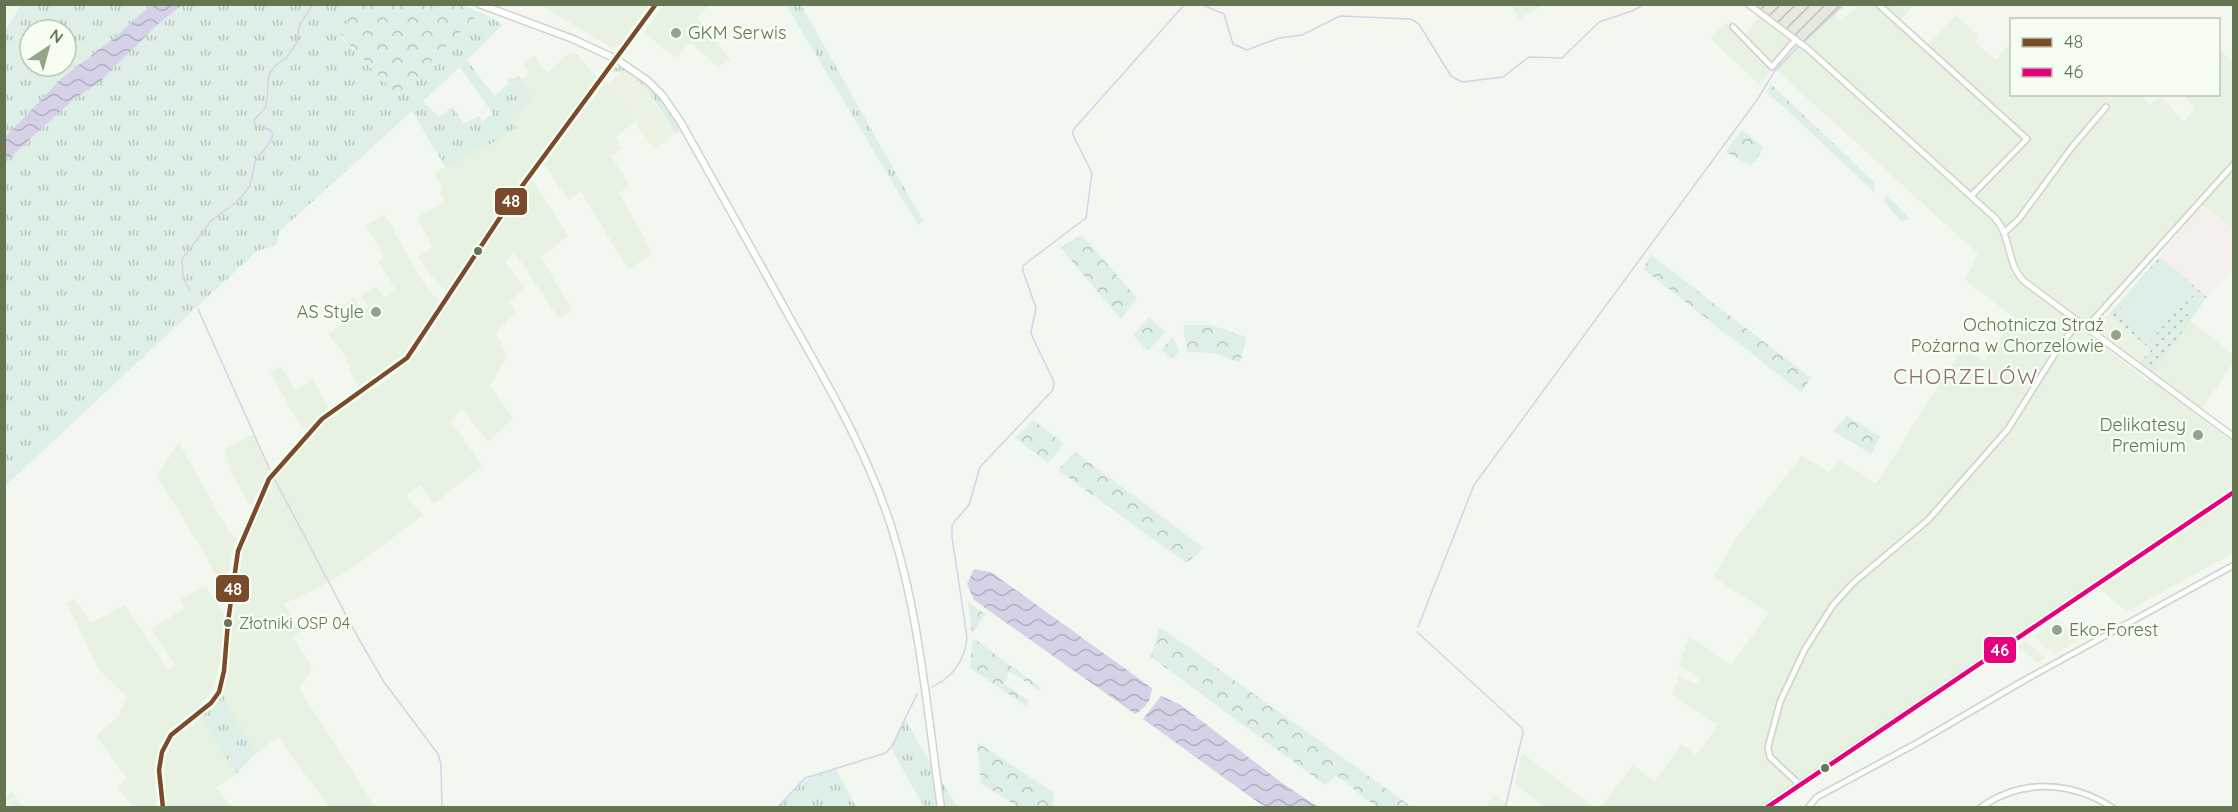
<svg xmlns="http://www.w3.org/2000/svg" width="2238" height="812" font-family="Quicksand,sans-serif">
<defs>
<pattern id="industrial-furrows" width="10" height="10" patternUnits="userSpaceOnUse" patternTransform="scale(1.5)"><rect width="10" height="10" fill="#e4eae0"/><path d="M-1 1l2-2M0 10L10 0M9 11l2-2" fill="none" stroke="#bcc2b8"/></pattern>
<pattern id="grass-tufts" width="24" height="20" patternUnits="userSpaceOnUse" patternTransform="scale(1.5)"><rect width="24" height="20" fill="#ddefe6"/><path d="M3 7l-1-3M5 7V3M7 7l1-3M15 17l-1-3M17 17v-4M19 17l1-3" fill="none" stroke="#b7c6bd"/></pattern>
<pattern id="forest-crowns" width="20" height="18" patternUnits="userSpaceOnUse" patternTransform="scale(1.5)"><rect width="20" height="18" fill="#ddefe6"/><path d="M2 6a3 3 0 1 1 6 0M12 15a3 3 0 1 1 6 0" fill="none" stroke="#b7c6bd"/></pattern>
<pattern id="park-dots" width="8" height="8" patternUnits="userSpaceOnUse" patternTransform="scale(1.5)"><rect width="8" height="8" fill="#ddefe6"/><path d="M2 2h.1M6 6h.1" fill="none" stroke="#b7c6bd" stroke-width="1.8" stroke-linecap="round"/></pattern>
<pattern id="water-waves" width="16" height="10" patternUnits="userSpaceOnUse" patternTransform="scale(1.5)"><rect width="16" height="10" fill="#d5d2e7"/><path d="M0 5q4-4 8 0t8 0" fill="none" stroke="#b0afbe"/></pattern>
</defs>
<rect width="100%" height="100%" fill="#f2f8f0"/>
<path fill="#e7f2e2" d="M540 5 649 4V5L619 46 611 47Z
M664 5H711L696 17 731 60 717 67 690 42 676 58 644 33Z
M1511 5H1543L1519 19Z
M1859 5H1882L1884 6 1886 5H1914L1899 21 1927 46 1955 15 1978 35 1974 41 1996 60 2011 42 2012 94 2142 95 2149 105 2162 97 2184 122 2195 109 2183 95 2218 94V47L2233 63V229L2196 200 2086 332 2147 381 2190 320 2233 355V363L2197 416 2233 442V553L2126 612 2094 583 1761 807 1601 808 1633 764 1654 782 1682 744 1696 755 1718 725 1672 695 1679 676 1697 685 1701 680 1679 665 1689 636 1731 665 1769 613 1713 577 1737 537 1802 456 1829 472 1838 460 1876 484 1963 347 1984 361 2015 318 1965 280 1978 254 1773 67 1760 86 1710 38 1730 20 1745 34 1761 16 1799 46 1835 14 1841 21Z
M569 53 577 55 598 78 512 195 448 294 430 274 418 257 433 247 417 218 444 201 440 192 443 190 434 173 485 145 491 144 510 117 532 99 520 81 529 74 523 64 534 56 547 73Z
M606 81 635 122 615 137 621 149 611 156 630 186 619 193 653 254 628 269 581 192 568 200 544 164Z
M532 179 568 236 541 257 572 310 559 319 514 251 505 262 525 288 509 303 516 311 496 333 507 355 490 387 513 418 488 442 462 409 451 421 482 466 434 504 420 484 406 496 423 515 358 564 329 582 284 604 300 631 293 638 313 669 299 688 375 807H329L278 737 256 753 221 692 240 551 269 482 322 422 351 401 387 380 409 362 420 349 499 225Z
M385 215 421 279 430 292 441 301 402 355 358 388 343 352 328 334 342 324 335 312 354 297 362 312 368 307 361 295 376 286 384 297 395 289 378 261 384 257 366 225Z
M282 367 295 391 312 379 329 408 307 428 298 423 270 371Z
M254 434 271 468 266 475 251 506 232 474 224 449Z
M179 443 230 534 237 538 231 557 225 596 205 554 157 476Z
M206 586 225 616 220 662 213 690 197 709 169 730 159 746 155 773 157 807H132L118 786 127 778 96 736 119 715 127 696 99 670 67 603 74 599 91 623 125 605 168 670 175 665 151 629 185 608 181 599Z
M2026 641 2045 658 2037 663 2018 646Z
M201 716 236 774 216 788 232 807 165 808 161 772 164 753 170 740 178 731Z
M1522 753 1594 807H1545L1515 784Z
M12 792 23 807H11L5 797Z
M1494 795 1511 807H1485Z"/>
<path fill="#ebf4e2" d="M621 71 630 74 643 86 675 134 654 149 608 84Z
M2109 314 2151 350 2140 363 2093 327 2100 319Z
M2056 619 2081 639 2054 654 2034 637Z"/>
<path fill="url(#industrial-furrows)" d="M1748 5H1846L1799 46Z"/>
<path fill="#f5f0ee" d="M2201 206 2233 230V268L2207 297 2160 257Z"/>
<path fill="url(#grass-tufts)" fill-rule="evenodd" d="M21 5H151L114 38 62 78 5 137V31ZM30 30H66V66H30Z
M182 5H354L341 37 398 96 480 12 503 24 467 60 494 96 509 84 507 80 511 77 513 79 518 75 522 79 520 81 533 99 510 117 516 128 491 144 484 146 446 168 412 111 280 231 276 245 257 251 5 486 4 162 73 100 100 82 157 25ZM460 67 493 114 482 122 479 116 463 124 453 106 439 117 423 101Z
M786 5H801L923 221 918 225Z
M616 67C632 66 681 114 679 132L676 134C664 118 647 83 629 74 623 70 618 73 611 72Z
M221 692 256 753 236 774 201 716 214 705Z
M905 720 957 807H924L891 748Z
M836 769 856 807H778L805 780Z"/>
<path fill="url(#forest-crowns)" d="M354 5H460L480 12 398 96 341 36Z
M1771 84 1874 182 1875 193 1786 109 1766 92Z
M1742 130 1763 147 1755 162 1750 165 1725 152Z
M1886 194 1910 219 1901 221 1884 202Z
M1082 235 1137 298 1121 319 1060 247Z
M1651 255 1811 378 1801 392 1643 269Z
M1149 317 1165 332 1148 351 1133 335Z
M1183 325H1211L1247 337 1240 362 1213 353 1187 352Z
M1173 336 1179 352 1171 359 1162 350Z
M1847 416 1880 436 1871 454 1833 431Z
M1033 420 1064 444 1048 463 1015 438Z
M1075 452 1202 547 1200 552 1186 563 1058 470Z
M968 602 985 614 972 634Z
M1159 628 1170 634 1412 807H1376L1336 775 1325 785 1151 657Z
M976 640 1041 688 1039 690 1009 671 1005 684 1029 701 1026 706 970 668 972 642Z
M977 742 1054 793 1053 807H1017L981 783Z"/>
<path fill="url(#park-dots)" d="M2160 257 2207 297 2153 373 2140 363 2151 350 2109 314Z"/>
<path fill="#ddefe6" d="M2161 262 2194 291 2149 342 2116 314Z
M2198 291 2206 298 2190 317 2182 310Z"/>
<path fill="url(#water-waves)" d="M151 5H182L157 25 100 82 73 100 5 162V137L62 78 114 38Z
M974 569 991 572 1152 688C1151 700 1146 708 1135 714L974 600 967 584Z
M1161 696 1181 705 1282 783 1318 807H1267L1259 803 1143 719Z"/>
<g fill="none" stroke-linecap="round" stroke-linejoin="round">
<path stroke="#d5d2e7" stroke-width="1.5" d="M1200 4 1224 14 1233 44 1247 50 1279 38 1302 35 1340 16 1411 19 1419 24 1451 76 1462 82 1503 77 1529 57 1562 58 1599 22 1632 11 1645 4
M1805 41 1844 4
M190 291 183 277 182 259 212 220 237 202 250 186 255 162 270 142 273 134 269 129 256 127 254 120 266 107 269 74 276 65 285 59 296 44 300 24 313 4
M198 309 270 470
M274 478 356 634 384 682 438 754 441 764 442 808
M1418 627 1474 485 1757 100 1774 72 1799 46
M1417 632 1522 728 1523 733 1505 808
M932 687C953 677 965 660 967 637L952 537V526L955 521 969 505 980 467 1053 390 1054 382 1033 338 1031 332 1036 308 1023 271V266L1029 261 1086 218 1092 173 1073 135V130L1185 4
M777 808 805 778 886 753 892 746 917 694"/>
<g stroke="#d1d6cc" stroke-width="8">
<path id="minor" d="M1878 4 2027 139 1971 196
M1733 27 1772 67 1796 39
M2005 232 2019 219 2072 147 2106 107
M2087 327 2234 164
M1800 785 1770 757 1768 747 1780 702 1805 649 1833 605 1853 583 1928 520 2008 429 2061 344 2079 322
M1808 808 1817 797 1917 743 2023 681 2234 565
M1980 808C2022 778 2071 781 2113 808"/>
</g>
<g stroke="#d1d6cc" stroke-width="8">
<path id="tertiary" d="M1748 4 1808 49 1995 218C2012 237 2006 265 2025 282L2234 437
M163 808 159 770 162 752 171 735 211 703 219 692 224 671 228 622 238 551 269 479 322 419 407 358 511 201 656 4"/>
</g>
<g stroke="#ced5ca" stroke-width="9">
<path id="secondary" d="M479 4 573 39 616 59 648 81 662 95 680 121C719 190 757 258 795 327 831 390 867 453 890 523 920 615 927 712 941 808
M1765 808 2234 492"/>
</g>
<use href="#minor" stroke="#fdfefd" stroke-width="4.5"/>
<use href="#tertiary" stroke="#fdfefd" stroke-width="5"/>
<use href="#secondary" stroke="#fdfefd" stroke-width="6"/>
<g stroke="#f6fef3" stroke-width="9">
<path id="bus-1" d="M163 808 159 770 162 752 171 735 211 703 219 692 224 671 228 622 238 551 269 479 322 419 407 358 511 201 656 4"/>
</g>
<g stroke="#f6fef3" stroke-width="9">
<path id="bus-2" d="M1766 808 2234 492"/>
</g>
<use href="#bus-1" stroke="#7a4b2a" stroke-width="4.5"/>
<use href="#bus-2" stroke="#e5007d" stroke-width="4.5"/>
</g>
<g fill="#96a289" stroke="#f6fef3" stroke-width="2">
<circle cx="676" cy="33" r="6"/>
<circle cx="376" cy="312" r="6"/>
<circle cx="2116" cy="335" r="6"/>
<circle cx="2198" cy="435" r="6"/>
<circle cx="2057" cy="630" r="6"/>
</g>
<g fill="#657451" stroke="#f6fef3" stroke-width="2">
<circle cx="478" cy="251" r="5"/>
<circle cx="228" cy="623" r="5"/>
<circle cx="1825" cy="768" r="5"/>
</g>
<g text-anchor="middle" stroke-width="5" stroke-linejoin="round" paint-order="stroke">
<g font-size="16" fill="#657451" stroke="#f6fef3" text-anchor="start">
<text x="239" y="629">Złotniki OSP 04</text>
</g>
<g font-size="18" fill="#657451" stroke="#f6fef3" text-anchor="end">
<text x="688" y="39" text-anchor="start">GKM Serwis</text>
<text x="364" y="318">AS Style</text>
<text x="2104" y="331">Ochotnicza Straż<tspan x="2104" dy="21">Pożarna w Chorzelowie</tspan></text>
<text x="2186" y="431">Delikatesy<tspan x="2186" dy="21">Premium</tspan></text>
<text x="2069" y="636" text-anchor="start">Eko-Forest</text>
</g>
<g font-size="21" letter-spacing="1.5" fill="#8f6974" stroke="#f6fef3">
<text x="1966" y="384">CHORZELÓW</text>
</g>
</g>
<g stroke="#f6fef3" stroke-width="2">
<rect x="494" y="187" width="34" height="29" rx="6" fill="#7a4b2a"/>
<rect x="215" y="574" width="35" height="29" rx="6" fill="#7a4b2a"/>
<rect x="1983" y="636" width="34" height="28" rx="6" fill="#e5007d"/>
</g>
<g font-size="16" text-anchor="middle" font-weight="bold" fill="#fff">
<text x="511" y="207">48</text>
<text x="233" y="595">48</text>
<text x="2000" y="656">46</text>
</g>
<rect width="2238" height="812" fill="none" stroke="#657451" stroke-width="12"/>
<rect x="2010" y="18" width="210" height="78" fill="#f6fef3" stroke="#bcc7b2" stroke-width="1.5"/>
<rect x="2022" y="38" width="30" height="9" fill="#7a4b2a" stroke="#bcc7b2" stroke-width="1.5"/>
<text x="2064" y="48" font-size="18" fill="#657451">48</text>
<rect x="2022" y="68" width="30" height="9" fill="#e5007d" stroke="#bcc7b2" stroke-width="1.5"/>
<text x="2064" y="78" font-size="18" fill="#657451">46</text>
<g transform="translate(48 48) rotate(36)"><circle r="28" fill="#f6fef3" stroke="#bcc7b2" stroke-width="1.5"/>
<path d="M0-4.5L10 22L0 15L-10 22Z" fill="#96a289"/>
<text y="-9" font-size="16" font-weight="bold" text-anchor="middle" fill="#657451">N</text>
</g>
</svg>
